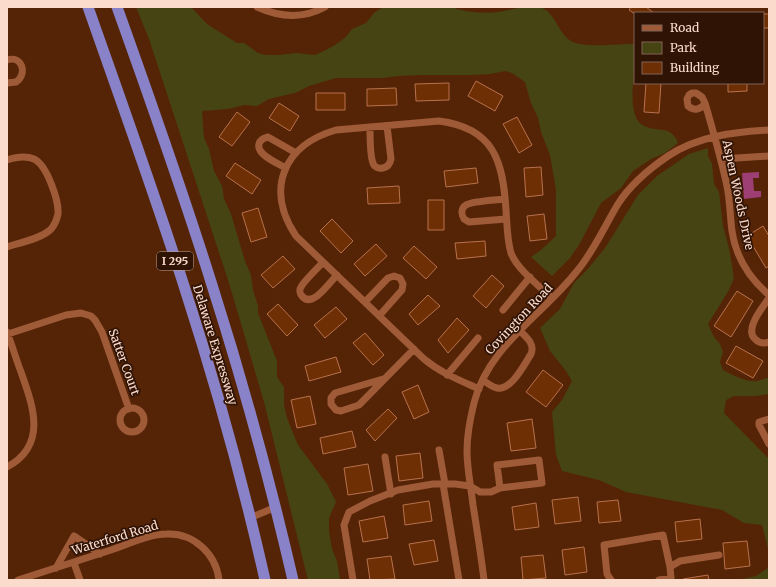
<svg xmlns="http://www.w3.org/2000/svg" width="776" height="587" font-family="Merriweather,serif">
<rect width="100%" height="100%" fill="#552407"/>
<path fill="#464412" d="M136 7H191L207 24 237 43H244L258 53 266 55H279L296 53 315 55 326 50 335 45 346 37 352 29 366 23 374 13 383 7H454L456 9C470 12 484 14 498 12 512 10 524 5 538 7 555 9 557 33 571 41 584 49 619 43 635 44V75L634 76C632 88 630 116 641 124 655 134 671 123 678 143L665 153 651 159 633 171 621 188 601 203 579 245 570 258 552 276 531 257 541 250 556 236V190L550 155 541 132 538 118 531 103 525 82 512 73 505 71 490 74 472 75H420L399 76 382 78H336L309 86 295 93 269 99 257 106 244 105 228 109 202 111 204 138 209 149 214 171 222 186 224 199 231 214 245 261 251 275 253 290 258 306V313L277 361V377L284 387V405L287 418 293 433 298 445 327 484 336 502 329 518V531L332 549 337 561 340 580H308L264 402 229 283 149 39Z
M708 148V156L712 164 714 184 719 192 723 226 729 248 734 278 729 290 708 324 714 337 720 344 723 352 720 362 723 370C730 374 748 383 757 381 761 381 764 378 769 378V394L756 396H734L726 400 724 413 767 457H769V580H738L756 576 768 568V549L762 525 744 523 722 510 626 492 599 480 562 471 556 455 552 412 562 400 572 381 566 371 550 351 540 328 560 309 574 283 587 270 605 248 638 195 657 176 689 154Z"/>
<path fill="#9d3e75" d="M759 172V178H753L754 191H761V197L744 199 742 173Z"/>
<path fill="#6f2f05" stroke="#b7714d" d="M631 7H646L654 13H635V14L629 10Z
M763 14H769V28H763Z
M476 81 503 96 495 111 468 96Z
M449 83V100L416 101 415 84Z
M646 83H661L659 113 644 112Z
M728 83H747V91L728 92Z
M396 88 397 105 367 106V89Z
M316 93H345V110H316Z
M279 103 299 116 290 131 269 118Z
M237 112 250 122 232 146 219 137Z
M517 117 532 145 519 153 503 124Z
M235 163 261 180 252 194 226 176Z
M541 167 543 195 526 197 524 168Z
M476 168 478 183 446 187 444 171Z
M399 186 400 203 368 204 367 188Z
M428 200H444V230H428Z
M258 208 267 237 251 242 242 213Z
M544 214 547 239 530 241 527 216Z
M332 219 353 241 341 253 320 231Z
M763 226 769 236V266L766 268 747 236Z
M485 241 486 256 457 259 455 243Z
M376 244 387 256 365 276 354 264Z
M414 246 437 267 426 279 403 258Z
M283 256 295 269 273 288 261 275Z
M492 275 504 286 486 308 473 296Z
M737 291 753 301 731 337 714 326Z
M428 295 440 306 418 325 409 314Z
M278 304 298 325 287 336 267 314Z
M336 307 347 319 325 338 314 325Z
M457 318 469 330 448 353 438 340Z
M365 333 384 355 373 365 353 343Z
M736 346 763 361 753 378 726 363Z
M336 357 341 372 309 381 305 366Z
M543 370 563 385 546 407 526 392Z
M418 385 429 412 414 419 402 392Z
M310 396 316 424 297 428 291 400Z
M388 409 397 418 375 441 366 430Z
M532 419 536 448 511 451 507 423Z
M352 431 356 447 323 454 320 438Z
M420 453 423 478 399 481 396 456Z
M368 464 373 491 348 495 344 468Z
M578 497 581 521 555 524 552 500Z
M618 500 621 521 599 523 597 502Z
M429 501 432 521 405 525 403 505Z
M536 503 539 527 515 530 512 507Z
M384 516 388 538 363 542 359 521Z
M700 519 702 539 677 542 675 522Z
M434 540 438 561 414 565 409 544Z
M747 541 750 566 725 569 723 543Z
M584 547 587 572 565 575 562 550Z
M543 555 546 578 523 580 521 557Z
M391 556 395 579 370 580 367 559Z
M708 575 709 580H683V579Z"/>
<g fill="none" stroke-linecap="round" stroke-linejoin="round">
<path stroke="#9f5b37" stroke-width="7" d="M257 7C279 17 303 19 325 7
M7 60C22 55 28 74 16 82L7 83
M692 93H696L702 97 705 103C701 110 694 111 688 106L687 99 689 95Z
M705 103C713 131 721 158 727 186 730 201 730 216 732 231 736 258 749 278 769 295
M370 127C370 136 370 156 373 163 374 167 379 169 383 168 388 167 390 164 391 159L387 126
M721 159 769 156
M7 160C16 157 25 155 34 159 47 165 59 201 58 214 57 219 55 224 52 228 44 238 19 243 7 247
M286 168C279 164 256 155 259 144 260 140 264 138 268 137L296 153
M505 199C497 200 472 201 466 205 461 208 461 214 464 219L469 222 506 219
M323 262C318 268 304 281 301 287 299 290 300 294 302 296 312 309 330 282 337 275
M769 298C763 307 744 329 755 339 759 343 764 344 769 342
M365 302 388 278 394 276 400 278 403 284 402 290 379 316
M503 310 530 277
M8 334 66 315 81 313 91 316 95 320 102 332 129 409
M447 375 478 338
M383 379 335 393 331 398V404L336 410 341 411 359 405 414 349
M483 380C487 383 492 387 497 388 511 391 524 365 531 354 535 344 527 338 520 331
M479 389C459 380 441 373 424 359L296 236C265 190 283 145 336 130L439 121C494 128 503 161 506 210 507 224 507 240 511 253 517 269 539 286 552 298
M120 420a12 12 0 1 1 24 0a12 12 0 1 1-24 0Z
M769 419 759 422V425L769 444
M439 450 445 484
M385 457 391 494
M7 467C48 445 33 406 21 372 16 359 12 345 7 332
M443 484 459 580
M250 518 276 507
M74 563 80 580
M670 567 680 561 719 555
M56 568 74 536 100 554
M18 580C49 570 80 560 111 550 129 544 149 534 167 534 194 533 216 554 219 580
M353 580 344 525 349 512 370 501 398 490 433 484H455L470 486 480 492H491L500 488 542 483 539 460 497 465 500 488
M484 580C481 555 477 530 473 505 471 487 467 469 467 451 467 435 470 419 474 403 488 346 543 315 577 271 594 251 604 227 618 204 630 185 649 169 668 156 698 136 734 132 769 130
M611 580 607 574 604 545 663 535 670 567 671 578 659 580"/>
<path stroke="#8982c8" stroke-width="11" d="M88 7C121 101 155 195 185 289 216 385 243 482 265 580
M117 7C150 99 183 192 212 285 243 382 270 481 293 580"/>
</g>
<g text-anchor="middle" stroke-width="3.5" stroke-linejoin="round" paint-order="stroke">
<rect fill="#2f1305" stroke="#be9f90" stroke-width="1" x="157" y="252" width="36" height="18" rx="3"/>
<g font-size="11" font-weight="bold" fill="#fbdbcc">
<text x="175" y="265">I 295</text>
</g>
<g font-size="12" fill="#fbdbcc" stroke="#2f1305">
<text transform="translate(738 195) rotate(78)" y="4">Aspen Woods Drive</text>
<text transform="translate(519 319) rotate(-47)" y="4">Covington Road</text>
<text transform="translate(215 345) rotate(73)" y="4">Delaware Expressway</text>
<text transform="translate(124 362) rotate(70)" y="4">Satter Court</text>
<text transform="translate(115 538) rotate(-17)" y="4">Waterford Road</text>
</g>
</g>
<rect width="776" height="587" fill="none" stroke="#fbdbcc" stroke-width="16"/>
<rect x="634" y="12" width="130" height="72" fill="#2f1305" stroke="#816355"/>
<rect x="642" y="25" width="20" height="6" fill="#9f5b37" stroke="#816355"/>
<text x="670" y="32" font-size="12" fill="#fbdbcc">Road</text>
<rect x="642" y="42" width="20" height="12" fill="#464412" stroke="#816355"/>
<text x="670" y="52" font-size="12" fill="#fbdbcc">Park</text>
<rect x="642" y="62" width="20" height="12" fill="#6f2f05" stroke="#816355"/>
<text x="670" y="72" font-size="12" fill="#fbdbcc">Building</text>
</svg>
